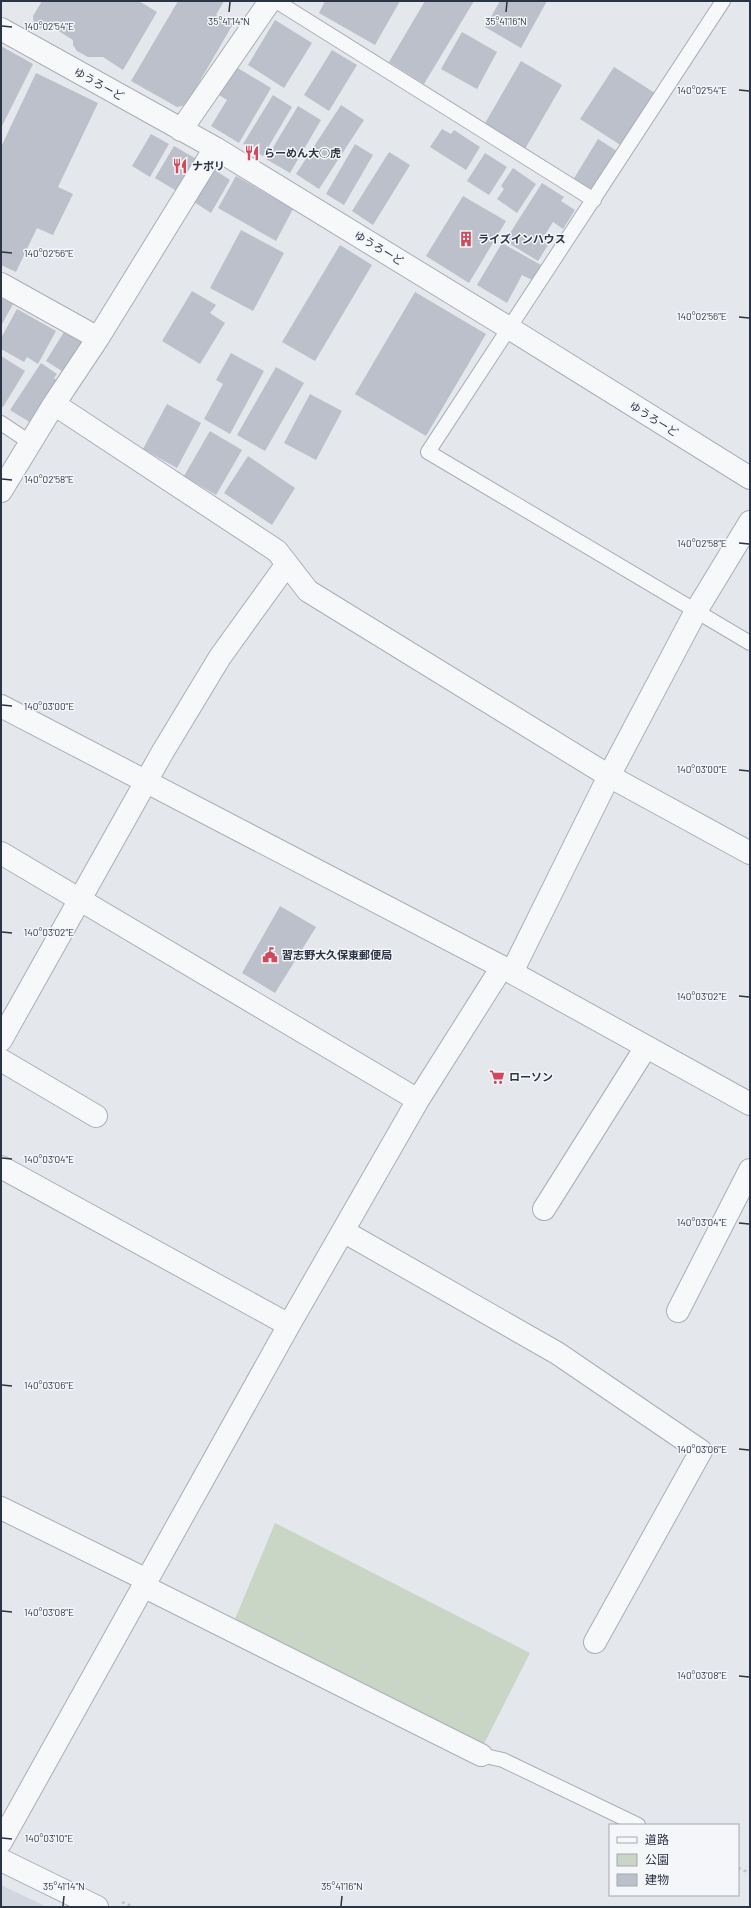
<svg xmlns="http://www.w3.org/2000/svg" width="751" height="1908" font-family="Barlow,'Noto Sans JP',sans-serif">
<rect width="100%" height="100%" fill="#e4e7ec"/>
<path fill="#d2d6de" d="M1 1885 47 1907H1Z"/>
<path fill="#c9d6c5" d="M275 1523 530 1653 484 1744 235 1619Z"/>
<path fill="#bbc0ca" d="M42 1H139L157 12 123 70 103 57H88L77 51 73 45V40L49 25 39 29 34 26 33 16Z
M178 1H224L216 15 233 24 186 105 177 107 131 81Z
M325 1H400L375 45 319 13Z
M425 1H474L424 84 389 62Z
M500 1H547L521 48 485 27Z
M275 20 312 43 284 88 248 65Z
M462 32 497 52 477 89 441 69Z
M1 46 33 64 1 128Z
M332 50 357 65 329 111 304 95Z
M521 61 562 85 525 149 484 125Z
M236 67 271 88 239 143 211 126 227 100 219 95Z
M614 67 655 93 622 146 580 119Z
M36 73 98 103 58 187 73 194 53 235 37 228 16 272 1 265V147Z
M273 95 292 107 263 156 243 144Z
M341 105 364 120 319 189 296 174Z
M298 106 321 120 290 173 266 159Z
M442 129 451 134 454 130 480 147 466 170 430 147Z
M151 134 169 144 150 177 132 166Z
M598 139 617 151 592 191 573 180Z
M355 144 373 155 344 205 326 194Z
M174 146 198 160 180 193 155 178Z
M389 152 410 165 373 225 352 211Z
M485 153 507 167 489 195 467 181Z
M513 168 536 184 517 213 497 199 504 189 501 186Z
M213 169 230 180 211 213 194 202Z
M236 176 293 209 276 241 218 208Z
M542 183 564 197 561 201 575 210 563 229 553 222 543 238 550 242 538 261 505 241Z
M463 196 506 221 469 283 426 256Z
M241 230 284 253 253 311 210 288Z
M502 243 541 265 532 280 522 275 507 303 477 285Z
M340 245 372 265 315 361 282 342Z
M192 291 216 305 210 313 225 323 200 364 162 341Z
M415 292 486 334 426 436 355 394Z
M1 298 13 304 1 326Z
M17 309 56 331 38 364 27 357 24 362 1 349V338Z
M64 332 83 343 65 373 46 361Z
M231 353 264 371 230 434 204 419 223 384 216 380Z
M1 356 25 371 3 407 1 406Z
M41 363 57 374 54 378 58 381 31 423 10 410Z
M276 367 304 383 265 451 237 435Z
M310 394 342 411 316 460 284 443Z
M167 404 201 423 177 468 143 449Z
M210 431 242 450 216 495 184 476Z
M248 456 295 488 272 525 224 493Z
M280 906 316 927 275 993 242 973Z"/>
<g fill="none" stroke-linecap="round" stroke-linejoin="round">
<g stroke="#a9aeb7" stroke-width="16">
<path id="service" d="M276 1 594 200
M723 1 428 452 750 643
M1 423 31 443
M481 1755 503 1760 638 1825"/>
</g>
<g stroke="#a9aeb7" stroke-width="24">
<path id="minor" d="M1 29 215 148 509 328 750 478
M181 130 270 1
M1 284 98 338
M54 404 277 551 308 591 609 776 750 853
M1 491 54 404 98 338 215 148
M1 853 418 1100
M512 972 609 776 696 611 750 522
M1 1040 162 753 220 657 287 564
M1 1060 96 1116
M1 1167 289 1325
M544 1209 646 1047
M343 1231 557 1353 701 1451 595 1642
M678 1311 750 1170
M1 1508 147 1580
M143 1586 481 1755
M1 1842 289 1325 418 1100 502 967"/>
</g>
<g stroke="#a9aeb7" stroke-width="24">
<path id="tertiary" d="M1 706 502 967 750 1104
M1 1860 97 1907"/>
</g>
<path stroke="#c2c5cb" stroke-width="2.5" stroke-dasharray="3 3" stroke-linecap="butt" d="M738 1868 750 1873
M122 1902 134 1907"/>
<use href="#service" stroke="#f7f8fa" stroke-width="14"/>
<use href="#minor" stroke="#f7f8fa" stroke-width="22"/>
<use href="#tertiary" stroke="#f7f8fa" stroke-width="22"/>
</g>
<path fill="none" stroke="#2b3445" stroke-width="1.5" d="M229 12 230 2M506 12 507 2M2 26 12 27M739 90 749 91M2 252 12 253M739 317 749 318M2 479 12 480M739 543 749 544M2 705 12 706M739 770 749 771M2 932 12 933M739 996 749 997M2 1158 12 1159M739 1223 749 1224M2 1385 12 1386M739 1449 749 1450M2 1611 12 1612M739 1676 749 1677M2 1838 12 1839M63 1906 64 1896M341 1906 342 1896"/>
<defs>
<g id="restaurant-bare" transform="scale(1.2)"><path d="M-5-6h1v4h1v-4h1v4h1v-4h1v5L-1.5 .5V6h-2V.5L-5-1ZM5-6V6H3V1.5H1.5Q1.5-4 5-6Z" fill="#d1495b" stroke="#f4f6f9" stroke-width="2.5" paint-order="stroke"/></g>
<g id="building-bare" transform="scale(1.2)"><path d="M-4-6H4V6H1V3H-1V6H-4ZM-2.5-4.3h1.7v1.8h-1.7ZM.8-4.3h1.7v1.8H.8ZM-2.5-1h1.7V.8h-1.7ZM.8-1h1.7V.8H.8Z" fill="#d1495b" stroke="#f4f6f9" stroke-width="2.5" paint-order="stroke"/></g>
<g id="civic-bare" transform="scale(1.2)"><path d="M-.6-6.5H3V-4.5H.6V-3L4-1V1h2V6H-6V1h2V-1L-.6-3ZM-1.2 2.5V6h2.4V2.5Z" fill="#d1495b" stroke="#f4f6f9" stroke-width="2.5" paint-order="stroke"/></g>
<g id="supermarket-bare" transform="scale(1.2)"><path d="M-6-5.5h2.5l.6 2H6L4.5 2H-2.5L-4.4-4H-6ZM-1.5 3.2a1.3 1.3 0 1 0 .1 0ZM3 3.2a1.3 1.3 0 1 0 .1 0Z" fill="#d1495b" stroke="#f4f6f9" stroke-width="2.5" paint-order="stroke"/></g>
</defs>
<g fill-rule="evenodd">
<use href="#restaurant-bare" x="252" y="153"/>
<use href="#restaurant-bare" x="180" y="166"/>
<use href="#building-bare" x="466" y="239"/>
<use href="#civic-bare" x="270" y="955"/>
<use href="#supermarket-bare" x="497" y="1077"/>
</g>
<g text-anchor="middle" stroke-width="3" stroke-linejoin="round" paint-order="stroke">
<g font-size="11" fill="#2b3445" stroke="#f4f6f9">
<text transform="translate(99 84) rotate(29)" y="4">ゆうろーど</text>
<text transform="translate(379 248) rotate(31)" y="4">ゆうろーど</text>
<text transform="translate(654 419) rotate(32)" y="4">ゆうろーど</text>
</g>
<g font-size="11" font-weight="bold" fill="#2b3445" stroke="#f4f6f9" text-anchor="start">
<text x="264" y="157">らーめん大○虎</text>
<text x="192" y="170">ナポリ</text>
<text x="478" y="243">ライズインハウス</text>
<text x="282" y="959">習志野大久保東郵便局</text>
<text x="509" y="1081">ローソン</text>
</g>
</g>
<g font-size="10" text-anchor="middle" fill="#2b3445" stroke="#f4f6f9" stroke-width="3" stroke-linejoin="round" paint-order="stroke">
<text x="229" y="25">35°41'14"N</text>
<text x="506" y="25">35°41'16"N</text>
<text x="49" y="30">140°02'54"E</text>
<text x="702" y="94">140°02'54"E</text>
<text x="49" y="257">140°02'56"E</text>
<text x="702" y="320">140°02'56"E</text>
<text x="49" y="483">140°02'58"E</text>
<text x="702" y="547">140°02'58"E</text>
<text x="49" y="710">140°03'00"E</text>
<text x="702" y="773">140°03'00"E</text>
<text x="49" y="936">140°03'02"E</text>
<text x="702" y="1000">140°03'02"E</text>
<text x="49" y="1163">140°03'04"E</text>
<text x="702" y="1226">140°03'04"E</text>
<text x="49" y="1389">140°03'06"E</text>
<text x="702" y="1453">140°03'06"E</text>
<text x="49" y="1616">140°03'08"E</text>
<text x="702" y="1679">140°03'08"E</text>
<text x="49" y="1842">140°03'10"E</text>
<text x="64" y="1890">35°41'14"N</text>
<text x="342" y="1890">35°41'16"N</text>
</g>
<rect width="751" height="1908" fill="none" stroke="#2b3445" stroke-width="4"/>
<rect x="609" y="1824" width="130" height="72" fill="#f4f6f9" stroke="#a4a8b1"/>
<rect x="617" y="1837" width="20" height="6" fill="#f7f8fa" stroke="#a4a8b1"/>
<text x="645" y="1844" font-size="12" fill="#2b3445">道路</text>
<rect x="617" y="1854" width="20" height="12" fill="#c9d6c5" stroke="#a4a8b1"/>
<text x="645" y="1864" font-size="12" fill="#2b3445">公園</text>
<rect x="617" y="1874" width="20" height="12" fill="#bbc0ca" stroke="#a4a8b1"/>
<text x="645" y="1884" font-size="12" fill="#2b3445">建物</text>
</svg>
